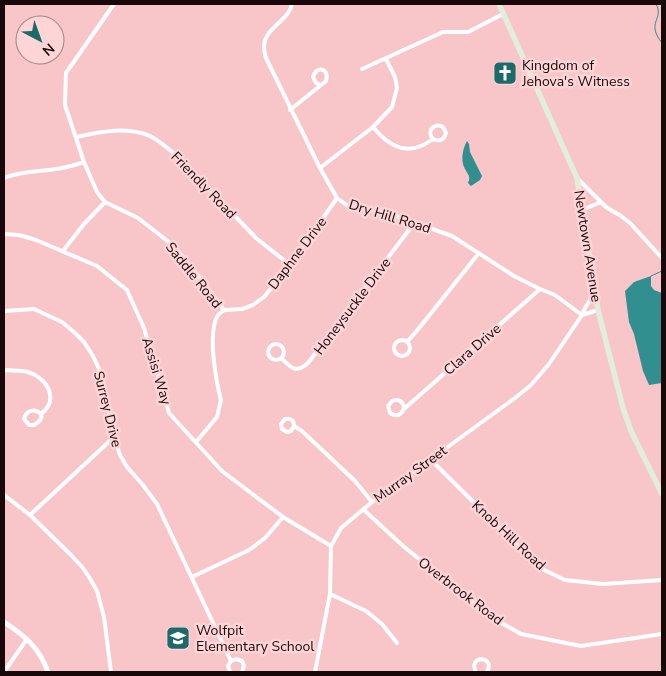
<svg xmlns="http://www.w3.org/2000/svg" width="666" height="676" font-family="'Nunito Sans',sans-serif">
<rect width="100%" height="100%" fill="#f8c5c8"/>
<path fill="#318f8f" d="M467 141 469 144 470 152 482 176 480 180 471 186 468 183C471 176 468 175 465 169 460 161 463 148 467 141Z
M651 276V286L654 290 662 293V383L649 385 643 371 634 334 629 322 625 291 634 282Z"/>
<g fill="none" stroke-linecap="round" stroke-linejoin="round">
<path stroke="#318f8f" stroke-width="1" d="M656 4C665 19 645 22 662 43
M650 278 651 276 662 271"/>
<path stroke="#fff" stroke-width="4" d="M114 4 66 73 65 105 84 162 97 192 105 202 138 218 174 246 204 283 224 310
M292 4C289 21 265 27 264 46 264 50 265 55 266 58L320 168 337 198 348 206 388 213 452 236 514 276 540 289 555 295 582 315 585 308 595 292
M362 69 443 32H468L503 14
M290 110 326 81C330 68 316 65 313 77L316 83 321 85
M373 127C390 148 409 157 433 139 440 142 444 140 446 133L443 127C434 122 426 131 433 139
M76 137C100 132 126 126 150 136 160 141 170 150 178 157L256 238 290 265
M320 168 373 127 392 107 397 88 395 77 386 59
M4 178C21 171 38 172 56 169 66 168 75 165 84 162
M577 178 606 207 621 216 630 223 662 258
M582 210 601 202
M4 234 19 235 36 240 97 266 127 290 144 328 169 413 222 471 283 517 331 546
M63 251 84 224 105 202
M224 310 242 309 253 305 264 297 290 265 337 198
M4 311 34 309 62 322 75 333 84 342 93 356 100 371 114 437 120 455 127 467 143 485 157 504 231 661 228 666 230 672
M394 348a8 8 0 1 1 16 0a8 8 0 1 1-16 0Z
M407 342 420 327 479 253
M268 352a8 8 0 1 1 16 0a8 8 0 1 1-16 0Z
M281 358C291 368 296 374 308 363L415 222
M4 370C11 371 20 370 28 372 47 378 60 399 41 414 43 419 39 422 34 425H29L24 419C26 410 35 408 41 414
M404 409C404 402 399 398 392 401L388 406 390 413C396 417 400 416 404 409L540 289
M294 426 291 431 287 432 282 429 281 424 285 419C291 418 294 420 294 426L302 431 355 481 372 502
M196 442 217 417 221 400C216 381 207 332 218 315 220 313 222 312 224 310
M430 459 540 568 565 580 603 584 662 580
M4 495 30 515 70 554 83 568 89 577 97 591 104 617 111 672
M364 510 403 546 493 618 521 634 581 646 662 634
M30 515 114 437
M192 577 249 550 265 538 283 517
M330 594 366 611 382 624 397 643
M231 661 236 659 242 661 244 666 242 672
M4 672 27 639
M315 672 330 594 331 546 341 528 372 502 515 398 531 385 549 364 582 315 598 310
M476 672C467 655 496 655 487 672"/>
<path stroke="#fff" stroke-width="5" d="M4 622C25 636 39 647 48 672"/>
<path stroke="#e2eedc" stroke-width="5.5" d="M499 4 577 178 598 310 623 408 631 431 662 494"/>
</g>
<defs>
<g id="church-square" transform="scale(1.25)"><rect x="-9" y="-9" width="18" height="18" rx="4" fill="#1d6a6a" stroke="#ffd5d7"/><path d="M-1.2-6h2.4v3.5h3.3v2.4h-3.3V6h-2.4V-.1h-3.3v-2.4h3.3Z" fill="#fff"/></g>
<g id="school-square" transform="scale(1.25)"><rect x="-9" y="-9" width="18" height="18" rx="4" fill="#1d6a6a" stroke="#ffd5d7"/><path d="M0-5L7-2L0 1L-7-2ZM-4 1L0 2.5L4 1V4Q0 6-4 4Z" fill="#fff"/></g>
</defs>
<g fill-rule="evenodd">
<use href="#church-square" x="505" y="73"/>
<use href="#school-square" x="178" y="638"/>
</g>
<g text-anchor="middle" stroke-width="5" stroke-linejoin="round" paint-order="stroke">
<g font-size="14" fill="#18080a" stroke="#ffd5d7" text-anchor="start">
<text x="522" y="70">Kingdom of<tspan x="522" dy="16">Jehova's Witness</tspan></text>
<text x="196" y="635">Wolfpit<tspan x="196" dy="16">Elementary School</tspan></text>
</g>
<g font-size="14" fill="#18080a" stroke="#ffd5d7">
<text transform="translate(204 185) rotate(46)" y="5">Friendly Road</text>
<text transform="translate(390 216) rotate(17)" y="5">Dry Hill Road</text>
<text transform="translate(588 246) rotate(81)" y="5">Newtown Avenue</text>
<text transform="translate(297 253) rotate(-53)" y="5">Daphne Drive</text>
<text transform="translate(194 275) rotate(51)" y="5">Saddle Road</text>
<text transform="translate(352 306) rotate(-53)" y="5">Honeysuckle Drive</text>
<text transform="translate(472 349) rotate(-41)" y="5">Clara Drive</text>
<text transform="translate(157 371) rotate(73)" y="5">Assisi Way</text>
<text transform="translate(108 409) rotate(76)" y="5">Surrey Drive</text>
<text transform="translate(410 474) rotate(-36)" y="5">Murray Street</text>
<text transform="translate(509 535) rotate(43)" y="5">Knob Hill Road</text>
<text transform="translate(461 591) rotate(37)" y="5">Overbrook Road</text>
</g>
</g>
<rect width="666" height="676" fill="none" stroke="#18080a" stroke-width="10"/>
<g transform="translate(40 40) rotate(139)"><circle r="24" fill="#ffd5d7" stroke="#a38385"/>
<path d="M0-4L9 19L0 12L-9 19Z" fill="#1d6a6a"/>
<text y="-8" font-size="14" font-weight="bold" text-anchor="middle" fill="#18080a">N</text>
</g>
</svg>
